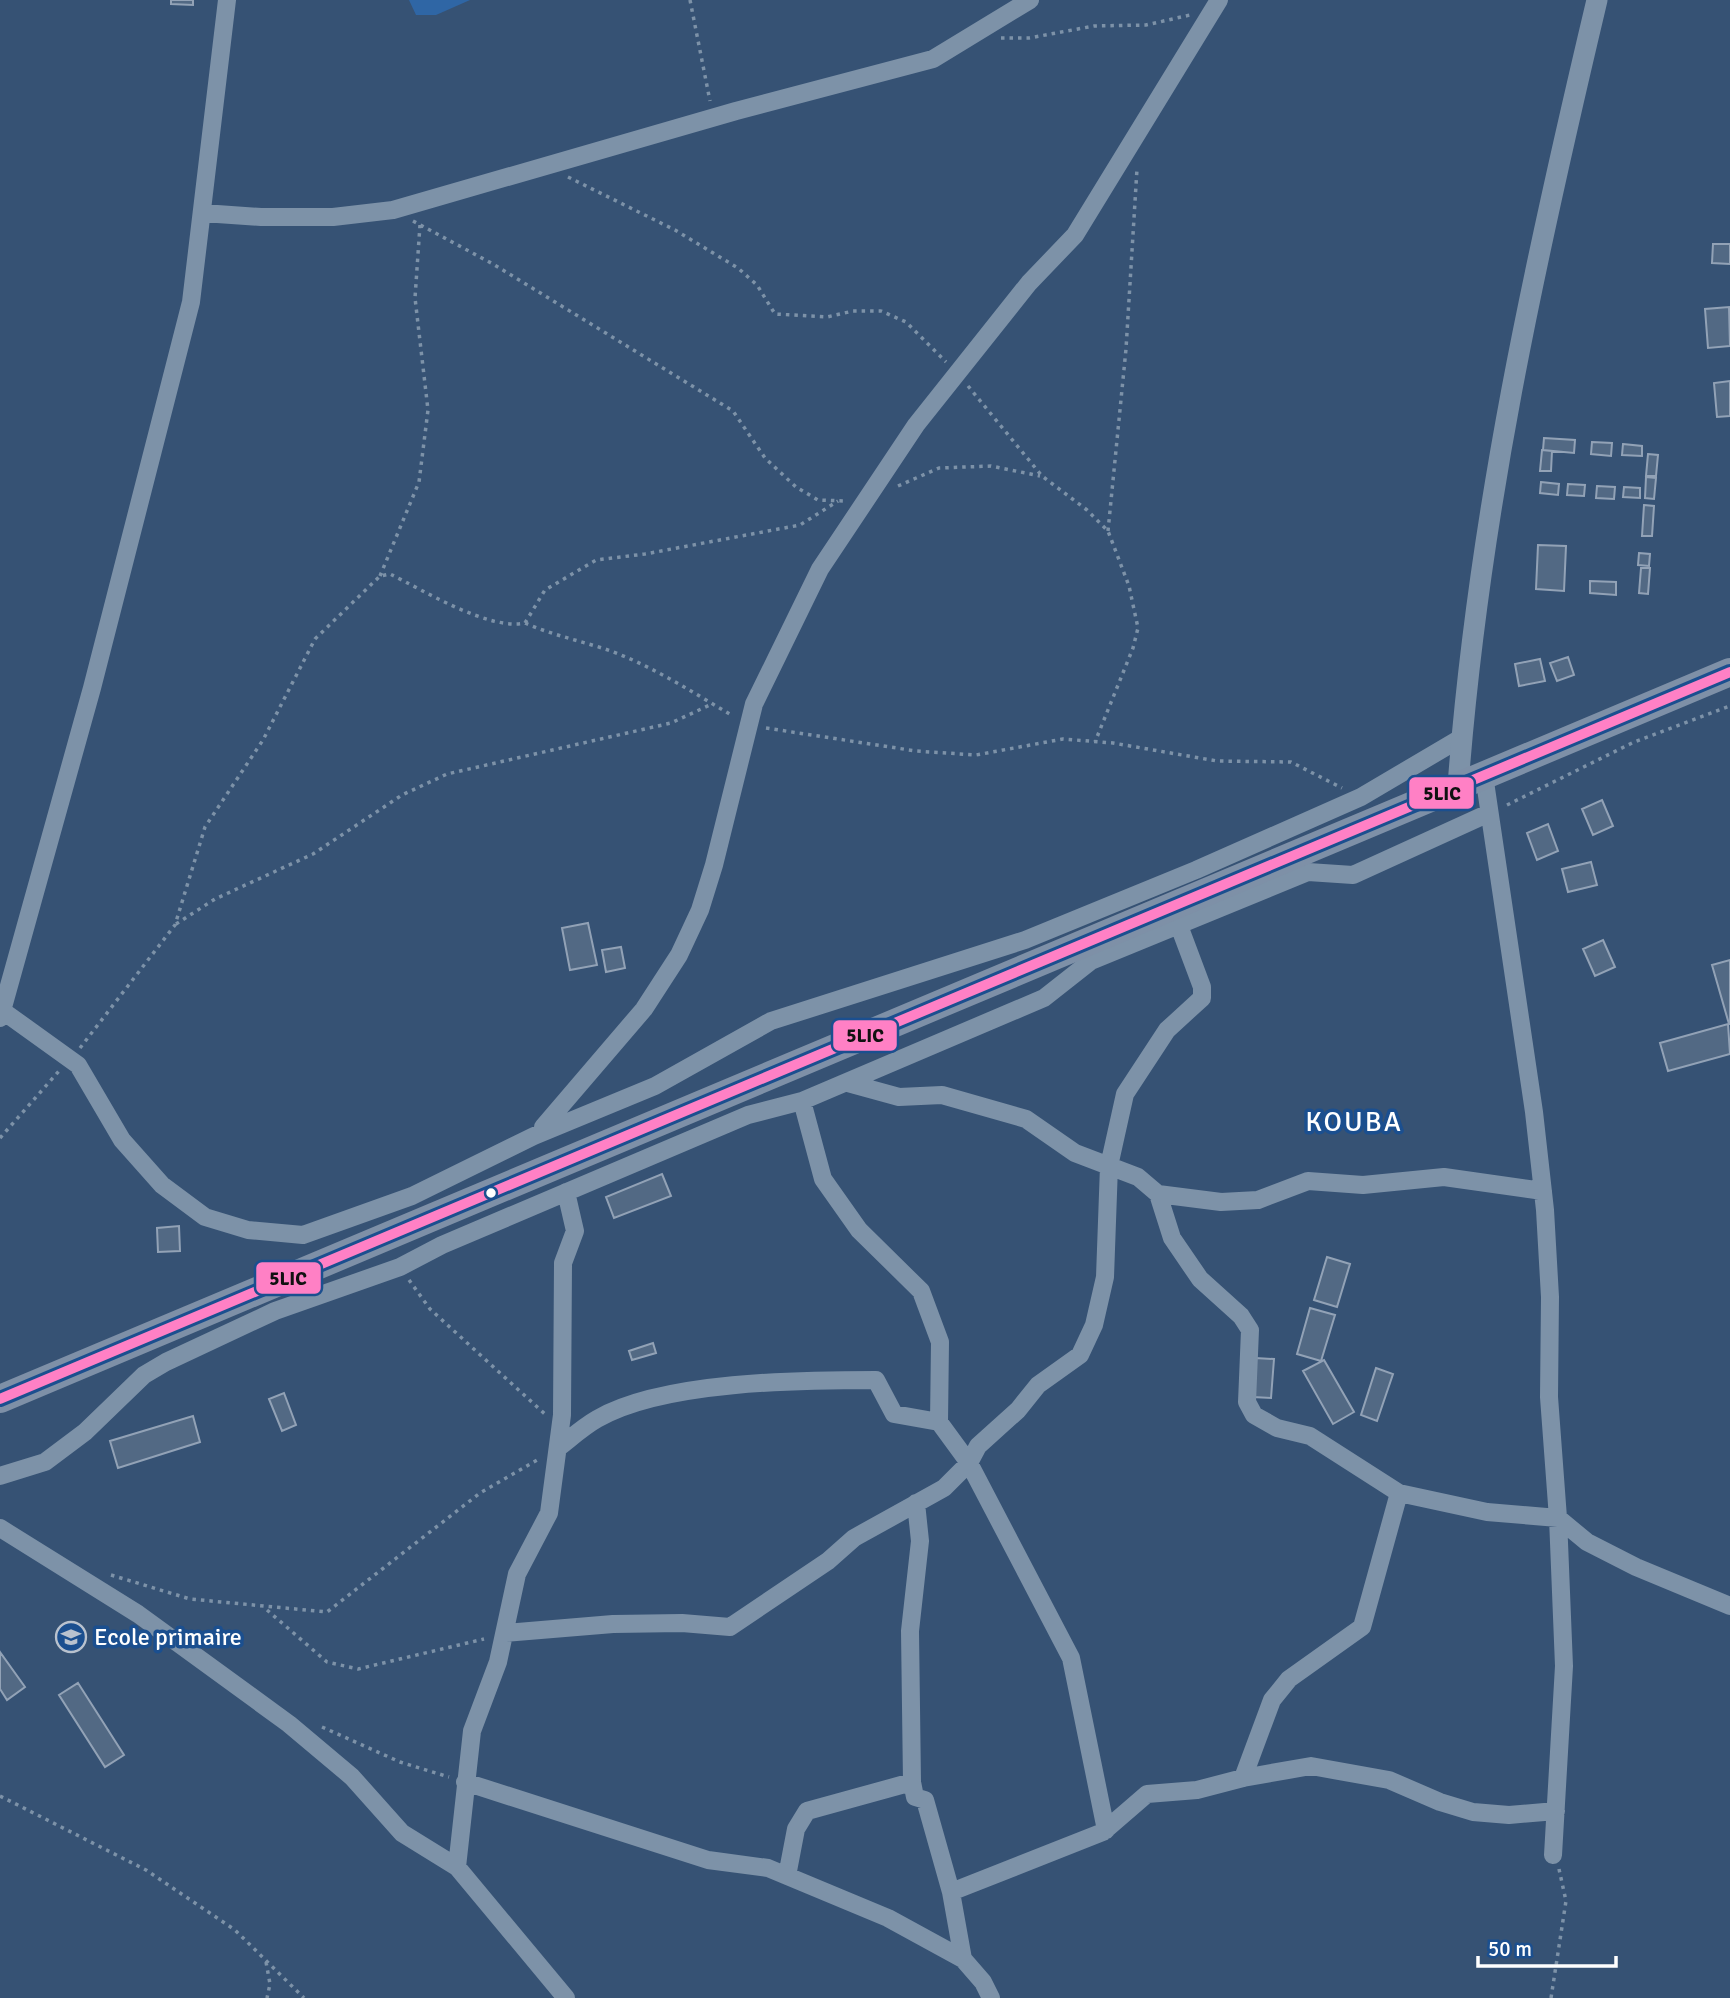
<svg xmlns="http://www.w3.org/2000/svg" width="1730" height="1998" font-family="Signika,sans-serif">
<rect width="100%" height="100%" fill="#365274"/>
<path fill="#2f66a5" d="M409 0H470L436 15H416Z"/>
<path fill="#526984" stroke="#92a2b6" stroke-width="2" d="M171 0H193V5L171 4Z
M1713 244H1730V264L1712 263Z
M1729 307 1730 346 1708 348 1705 309Z
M1730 381V416L1717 417 1714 383Z
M1544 438 1575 440 1574 453 1543 450Z
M1592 442 1612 443 1611 456 1591 454Z
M1623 444 1642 446V456L1622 455Z
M1542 450 1552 451 1551 471H1540Z
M1648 454 1658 455 1656 476H1646Z
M1646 477 1656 478 1654 499 1645 498Z
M1541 482 1559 484 1558 495 1540 493Z
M1568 484 1585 485 1584 496 1567 495Z
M1597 486 1615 487 1614 499 1596 498Z
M1624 487 1640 488V498L1623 497Z
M1644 505 1654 506 1652 536H1642Z
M1538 545 1566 546 1564 591 1536 589Z
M1639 553 1650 554 1649 566 1638 565Z
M1641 568H1650L1648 594 1639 593Z
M1590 581 1616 582V595L1590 593Z
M1568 657 1574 675 1557 681 1550 663Z
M1540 659 1545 681 1519 686 1515 664Z
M1602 800 1613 826 1593 835 1582 809Z
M1548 824 1558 851 1537 860 1527 833Z
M1591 862 1597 885 1568 892 1562 869Z
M588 923 597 965 570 970 562 928Z
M1603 940 1615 967 1595 976 1583 949Z
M621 947 625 968 606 972 602 950Z
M1730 960V1024H1729L1712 965Z
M1728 1024 1730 1054 1668 1071 1660 1043Z
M662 1174 671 1196 614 1218 606 1197Z
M179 1226 180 1251 158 1252 157 1228Z
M1327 1257 1350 1264 1337 1307 1314 1300Z
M1310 1308 1335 1315 1321 1361 1297 1354Z
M653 1343 656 1353 632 1360 629 1351Z
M1255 1358 1274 1359 1271 1398 1253 1397Z
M1324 1360 1354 1412 1333 1424 1303 1371Z
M1376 1368 1393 1374 1377 1421 1361 1415Z
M284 1393 296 1425 282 1431 269 1399Z
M193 1416 200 1442 118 1468 110 1441Z
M0 1652 25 1687 7 1700 0 1689Z
M78 1683 124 1755 105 1767 59 1695Z"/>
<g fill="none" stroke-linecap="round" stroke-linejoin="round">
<path stroke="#7d92a8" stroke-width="3.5" stroke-dasharray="3.5 5" stroke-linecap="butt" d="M690 0 710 101
M1001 38H1029L1094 26 1146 25 1190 15
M568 177 675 230 738 268 757 285 775 314 827 317 853 311H881L906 322 946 362
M413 221 493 264 733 411 765 458 796 487 818 500 845 501
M968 386 1042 476 1087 510 1108 531 1129 586 1138 628 1133 648 1095 742
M898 486 939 468 991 466 1040 476
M1108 531 1126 349 1137 169
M380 576 419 482 428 410 415 298 420 225
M525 623C550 634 576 640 602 648 648 663 692 692 733 716
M766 728 916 751 976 755 1063 739 1113 743 1217 761 1291 762 1342 788
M1507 805 1634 742 1730 706
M176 924 215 899 313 854 402 795 447 774 671 723 712 704
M80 1048 175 925 205 827 263 740 315 639 380 576 390 574C423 590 489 631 525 623L545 590 596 560 645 554 800 525 838 501
M0 1138 59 1071
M409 1280 430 1309 546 1415
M111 1575 190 1599 327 1612 480 1493 539 1459
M267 1610 327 1662 358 1669 484 1639
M322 1727 400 1762 449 1777
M0 1796 146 1870 235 1930 304 1998
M266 1962 270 1984 267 1998
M1551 1998 1566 1901 1559 1869"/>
<path stroke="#7d92a8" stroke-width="18" d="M203 213 261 217H333L393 210 736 111 933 59 1030 0
M1484 775 1534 1112 1545 1210 1550 1297 1549 1397 1558 1518 1564 1666 1553 1855
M0 1009 78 1065 122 1140 162 1185 205 1217 248 1230 303 1235 412 1196 534 1136 655 1086 771 1021 1025 940 1196 870 1361 797 1461 738
M0 1018 92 688 191 302 227 0
M848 1083 899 1097 942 1095 1026 1119 1075 1153 1138 1177 1158 1194 1221 1202 1258 1200 1308 1181 1363 1185 1444 1177 1543 1191
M802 1101 823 1179 859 1230 921 1291 940 1342 939 1422 969 1463 1071 1658 1106 1830
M543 1127 644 1009 679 955 700 910 714 865 754 704 820 569 916 425 1029 283 1075 235 1219 0
M566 1192 575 1231 563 1263 562 1415 549 1513 517 1574 498 1662 472 1731 457 1867 566 1998
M1158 1194 1172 1238 1200 1279 1241 1316 1250 1330 1247 1402 1254 1415 1277 1428 1310 1436 1399 1493 1487 1512 1558 1518 1587 1542 1636 1567 1730 1606
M558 1448C571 1438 583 1427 597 1419 662 1381 801 1380 876 1380L894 1414 939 1422
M0 1476 45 1462 85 1432 144 1375 166 1362 275 1311 400 1267 442 1245 748 1115 802 1101 1044 998 1091 961 1308 872 1353 875 1489 813
M916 1503 920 1541 910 1631 912 1782 915 1797 925 1800 951 1892 963 1959 983 1982 991 1998
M0 1528 138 1614 289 1724 352 1777 402 1833 457 1867
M506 1633 613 1624 682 1623 730 1627 828 1561 854 1538 944 1488 969 1463 978 1446 1018 1410 1038 1385 1080 1355 1094 1325 1105 1277 1109 1166 1125 1094 1167 1030 1202 998V987L1175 915
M1243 1778 1272 1700 1289 1679 1362 1627 1399 1493
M465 1782 708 1860 768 1868 888 1918 963 1959
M787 1876 796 1829 807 1811 912 1782
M951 1892 1103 1832 1147 1794 1197 1790 1243 1778 1311 1766 1389 1780 1440 1802 1473 1812 1509 1815 1556 1811"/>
<path stroke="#7d92a8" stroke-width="21" d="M1458 786C1478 518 1535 261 1597 0"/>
<path stroke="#7e90a7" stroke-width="28" d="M0 1399 1730 672"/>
<g stroke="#1b4f8f" stroke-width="16">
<path id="bus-1" d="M0 1399 1730 672"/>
</g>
<use href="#bus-1" stroke="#ff80c5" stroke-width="10"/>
</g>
<defs>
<g id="school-ring" transform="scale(1.575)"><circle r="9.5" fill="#1b4f8f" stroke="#b9c2ce" stroke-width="1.5"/><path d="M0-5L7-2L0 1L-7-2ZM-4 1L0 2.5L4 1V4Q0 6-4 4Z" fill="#b9c2ce"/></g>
</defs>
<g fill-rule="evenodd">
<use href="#school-ring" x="71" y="1637"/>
</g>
<circle fill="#fff" stroke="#1b4f8f" stroke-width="2.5" cx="491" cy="1193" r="6"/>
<g text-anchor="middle" stroke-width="7" stroke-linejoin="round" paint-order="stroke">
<g font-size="24" fill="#fff" stroke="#1b4f8f" text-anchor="start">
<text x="94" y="1645">Ecole primaire</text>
</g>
<g font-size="28" letter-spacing="2" fill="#fff" stroke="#1b4f8f">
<text x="1354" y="1131">KOUBA</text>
</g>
</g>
<g stroke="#1b4f8f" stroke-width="2.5">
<rect x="1408" y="776" width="67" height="34" rx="7" fill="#ff80c5"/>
<rect x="832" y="1019" width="66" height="33" rx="7" fill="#ff80c5"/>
<rect x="255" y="1261" width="67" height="34" rx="7" fill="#ff80c5"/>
</g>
<g font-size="19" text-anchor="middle" font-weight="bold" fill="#111">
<text x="1442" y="800">5LIC</text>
<text x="865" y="1042">5LIC</text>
<text x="288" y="1285">5LIC</text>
</g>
<path d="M1478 1956v10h138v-10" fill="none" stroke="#ffffff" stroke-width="3.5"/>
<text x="1488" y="1956" font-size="21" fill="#ffffff" stroke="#1b4f8f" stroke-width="5" paint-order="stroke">50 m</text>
</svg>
